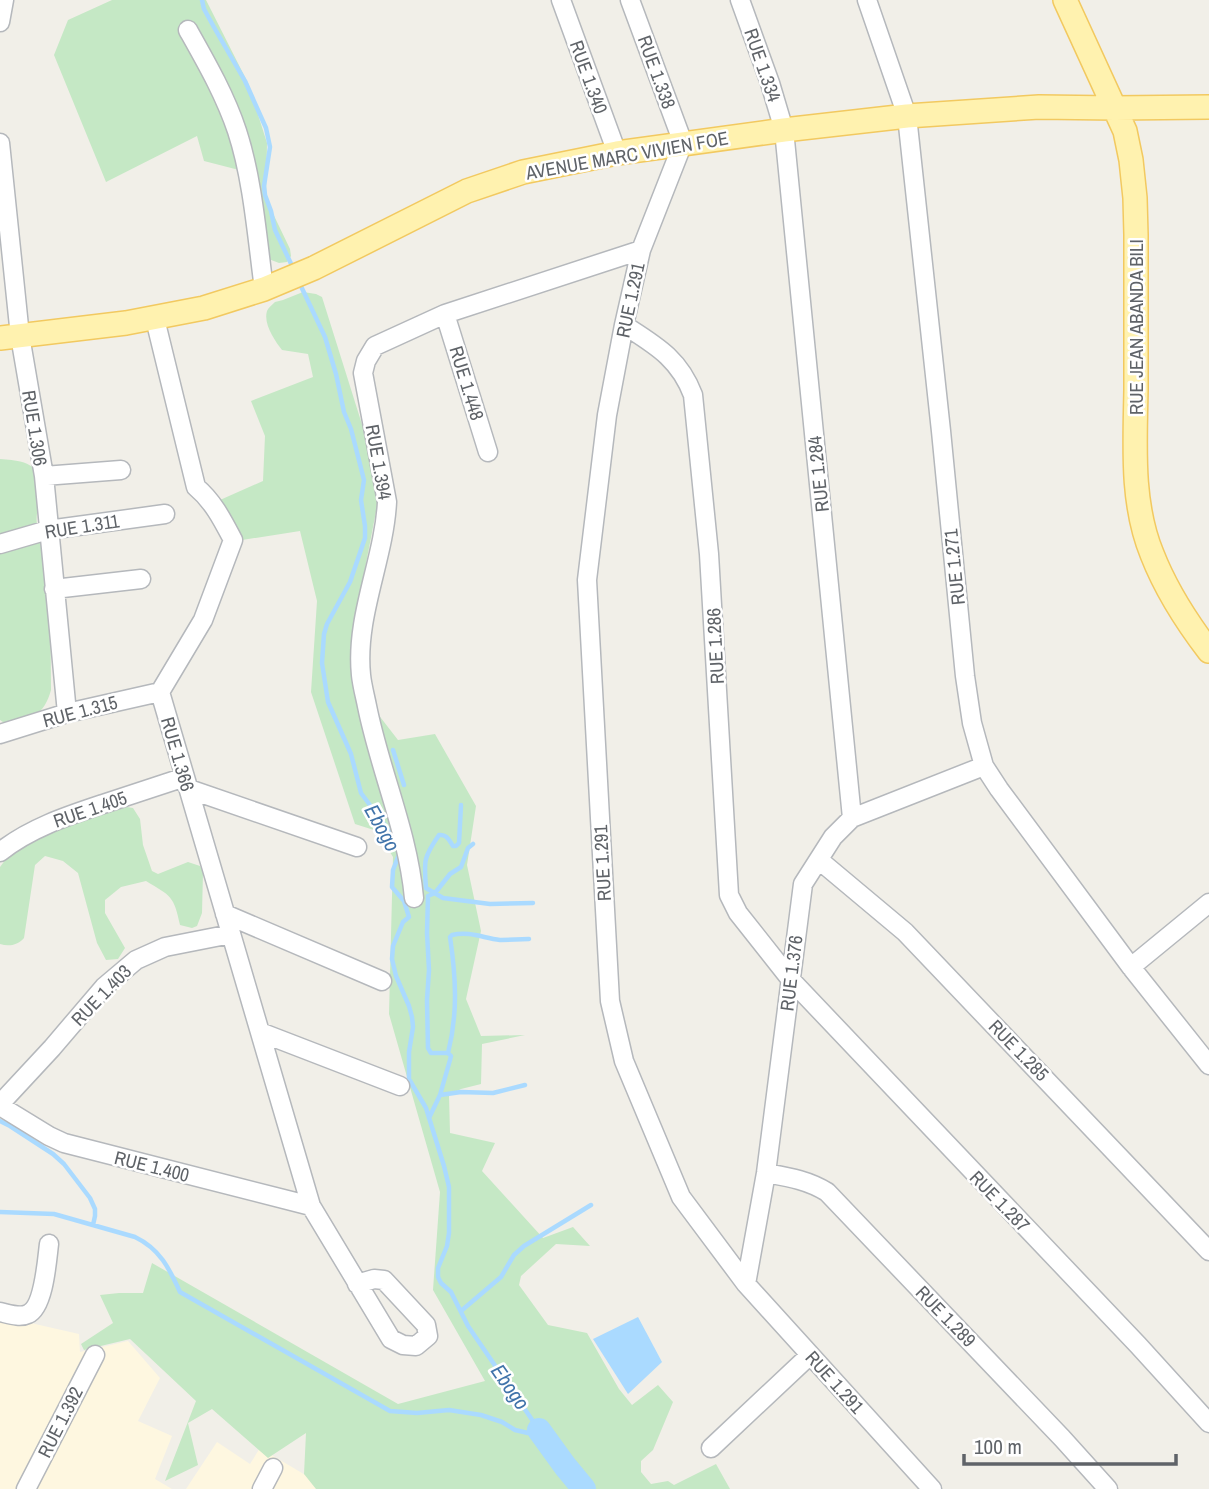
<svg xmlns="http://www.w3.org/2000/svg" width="1209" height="1489" font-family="'Archivo Narrow',sans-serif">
<rect width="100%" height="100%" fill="#f1efe8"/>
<path fill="#fef7e0" d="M0 1316 79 1334 80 1352 128 1341 160 1378 138 1421 172 1436 155 1479 172 1489H0Z
M217 1442 250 1464 260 1448 317 1482 316 1489H186Z"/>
<path fill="#c5e8c5" d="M112 0H206L248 83 267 143 266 199 290 249 291 256 287 262 279 263 266 258 239 170 204 161 197 136 106 182 54 55 68 20Z
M303 292 316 294 322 297 376 469 379 496 351 641 358 702 374 709 398 740 435 734 476 806 467 865 481 931 466 999 481 1036 525 1035 482 1044 481 1084 461 1089 449 1095 450 1133 495 1143 482 1171 543 1238 573 1227 590 1246 556 1244 521 1276 519 1285 548 1325 587 1333 619 1389 632 1405 658 1385 673 1402 653 1450 641 1461V1472L651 1484 668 1481 674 1485 716 1464 730 1489H316L304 1474 306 1433 268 1458 212 1409 188 1423 198 1465 165 1481 196 1401 130 1339 84 1350 81 1344 113 1323 100 1295 119 1293H143L152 1263 398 1404 485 1381 433 1290 440 1192 389 1014 393 857 377 831 355 824 311 692 317 601 300 531 242 540 223 510 220 500 263 481 265 436 251 401 313 377 308 354 282 350C275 341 263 324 267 311 268 308 272 305 275 302L283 300Z
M0 459C42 462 39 470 38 508 37 513 36 519 37 524 40 539 48 552 50 566L51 690C44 715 32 719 10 727L0 720Z
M127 807 133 808 140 819 143 845 152 871 158 874 188 862 200 866 203 872 202 913 197 926 192 928 180 925C174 896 171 896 146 881L121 887 105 900V913L125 948 118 959 106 960 97 943 78 873 63 861 45 856 35 865 24 938C18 945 9 947 0 944V867L17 844 75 822Z"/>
<path fill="#aadaff" d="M638 1317 662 1362 628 1394 593 1339Z"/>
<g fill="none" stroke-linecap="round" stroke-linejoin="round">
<path stroke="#aadaff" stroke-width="4.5" d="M202 0 204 9 215 29 245 81 266 128 270 147 264 186 265 195 271 211 275 230 294 270
M393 750 404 785
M461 805 459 843 456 846H453C449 840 447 834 439 835 423 858 424 861 426 888L443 898 490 904 533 903
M501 940 529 939
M448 1053H431L428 1048 427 1000 429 970 427 933 428 896 435 893 450 874 461 867 468 848 473 844
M440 1095 461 1092 493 1093 525 1085
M429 1118 440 1095 450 1060 451 1056 448 1053C458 1014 456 977 450 937L452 935C470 931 483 938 500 940
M0 1121 10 1126 53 1154 64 1164 90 1198 95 1209V1216L93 1225
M0 1212 54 1214 135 1237C160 1249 169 1268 180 1292L390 1411 417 1413 449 1410 481 1415 502 1422 515 1430 528 1433 539 1430 468 1326 451 1292 441 1283 438 1277V1268L447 1246 449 1233V1187L444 1166 426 1108 409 1079V1052L413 1027 412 1017 409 1006 396 976 392 959 393 946 403 922 409 917 404 901 392 887 393 870 400 852 387 828 361 793 351 754 328 702 322 663 324 634 327 624 350 582 365 538V526L361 500 364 480 351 429 344 412 336 374 325 337 299 282
M461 1311 501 1277 514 1255 524 1246 591 1205"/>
<path stroke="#aadaff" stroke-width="24" d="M539 1430 565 1466 584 1489"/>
<g stroke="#b5b8bc" stroke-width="21">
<path id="minor" d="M561 0 617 153
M630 0 683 143 641 250 624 325 607 415 587 580 610 1001 624 1061 681 1197 746 1284 932 1489
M740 0 770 83 784 130 852 818
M867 0 907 116 941 431 965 676 972 723 984 766 999 789 1131 967 1209 1065
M0 22 4 0
M188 30C206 62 225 95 237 131 253 180 257 237 264 289
M0 143 20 336 44 476 67 713
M445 314 488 452
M155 319 196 487C213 501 223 521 233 540L203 620 160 692 311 1206 391 1339 403 1345 416 1346 428 1336 426 1325 384 1280 374 1279 357 1284
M624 325C655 345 679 358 693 395L709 554 729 895 738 913 791 980 1138 1345 1209 1423
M44 476 121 470
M0 544 48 530 165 514
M54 589 141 579
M0 734 67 713 160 692
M189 789 357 847
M0 852C30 828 67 816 103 804 130 795 158 786 185 777
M819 860 905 932 1209 1251
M414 898C408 832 380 771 367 706 365 696 362 685 361 675 355 616 384 560 387 502L363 373 366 361 375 346 445 314 641 250
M225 914 382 981
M1131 967 1209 903
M260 1032 400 1086
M0 1104 52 1048 104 987 136 960 165 947 231 934
M0 1106 49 1136 64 1143 311 1206
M766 1173C788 1177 808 1180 827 1192L1062 1438 1108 1489
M746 1284 766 1173 803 884 833 837 852 818 984 766
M0 1312C9 1314 20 1318 28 1314 44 1307 47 1260 49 1244
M711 1448 810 1355
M26 1489 95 1355
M262 1489 273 1468"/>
</g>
<g stroke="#f2c960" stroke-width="26">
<path id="major" d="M1065 0 1125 131 1131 160 1135 198 1136 235C1136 287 1136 339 1136 390 1135 445 1131 503 1152 554 1166 590 1186 621 1209 651
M0 338 126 323 204 308 264 289 314 268 467 191 523 172 617 153 784 130 907 116 1039 107 1115 108 1209 107"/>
</g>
<use href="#minor" stroke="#fff" stroke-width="18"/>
<use href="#major" stroke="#fff2af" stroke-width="23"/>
</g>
<g text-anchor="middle" stroke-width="5" stroke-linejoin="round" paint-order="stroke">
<g font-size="19" fill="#5f6368" stroke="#fff">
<text transform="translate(763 65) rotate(71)" y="7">RUE 1.334</text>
<text transform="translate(657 72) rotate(70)" y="7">RUE 1.338</text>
<text transform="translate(589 77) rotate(70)" y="7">RUE 1.340</text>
<text transform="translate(627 155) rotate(-10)" y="7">AVENUE MARC VIVIEN FOE</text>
<text transform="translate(630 300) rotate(-78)" y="7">RUE 1.291</text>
<text transform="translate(1136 327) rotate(-90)" y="7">RUE JEAN ABANDA BILI</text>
<text transform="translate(467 383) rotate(73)" y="7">RUE 1.448</text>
<text transform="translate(35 428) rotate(81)" y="7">RUE 1.306</text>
<text transform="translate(379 462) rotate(80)" y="7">RUE 1.394</text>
<text transform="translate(818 474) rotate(-96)" y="7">RUE 1.284</text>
<text transform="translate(82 526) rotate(-9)" y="7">RUE 1.311</text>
<text transform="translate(954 567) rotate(-96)" y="7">RUE 1.271</text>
<text transform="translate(715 646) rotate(-93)" y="7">RUE 1.286</text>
<text transform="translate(80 711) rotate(-15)" y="7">RUE 1.315</text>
<text transform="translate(178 754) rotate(74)" y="7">RUE 1.366</text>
<text transform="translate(90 809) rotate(-19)" y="7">RUE 1.405</text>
<text transform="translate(602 863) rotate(-93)" y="7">RUE 1.291</text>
<text transform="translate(791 973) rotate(-83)" y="7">RUE 1.376</text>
<text transform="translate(101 995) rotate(-46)" y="7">RUE 1.403</text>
<text transform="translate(1019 1050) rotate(46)" y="7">RUE 1.285</text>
<text transform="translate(152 1166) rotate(14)" y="7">RUE 1.400</text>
<text transform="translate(1000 1201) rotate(46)" y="7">RUE 1.287</text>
<text transform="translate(946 1316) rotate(46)" y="7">RUE 1.289</text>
<text transform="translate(835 1382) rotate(48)" y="7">RUE 1.291</text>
<text transform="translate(60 1422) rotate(-63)" y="7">RUE 1.392</text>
</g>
<g font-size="21" font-style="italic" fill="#4174aa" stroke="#fff">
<text transform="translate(382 828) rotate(61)" y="7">Ebogo</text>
<text transform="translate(510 1387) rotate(55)" y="7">Ebogo</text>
</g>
</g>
<path d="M964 1454v10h212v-10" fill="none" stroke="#5f6368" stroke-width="3.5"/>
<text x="974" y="1454" font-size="21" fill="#5f6368" stroke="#ffffff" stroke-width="5" paint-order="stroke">100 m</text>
</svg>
